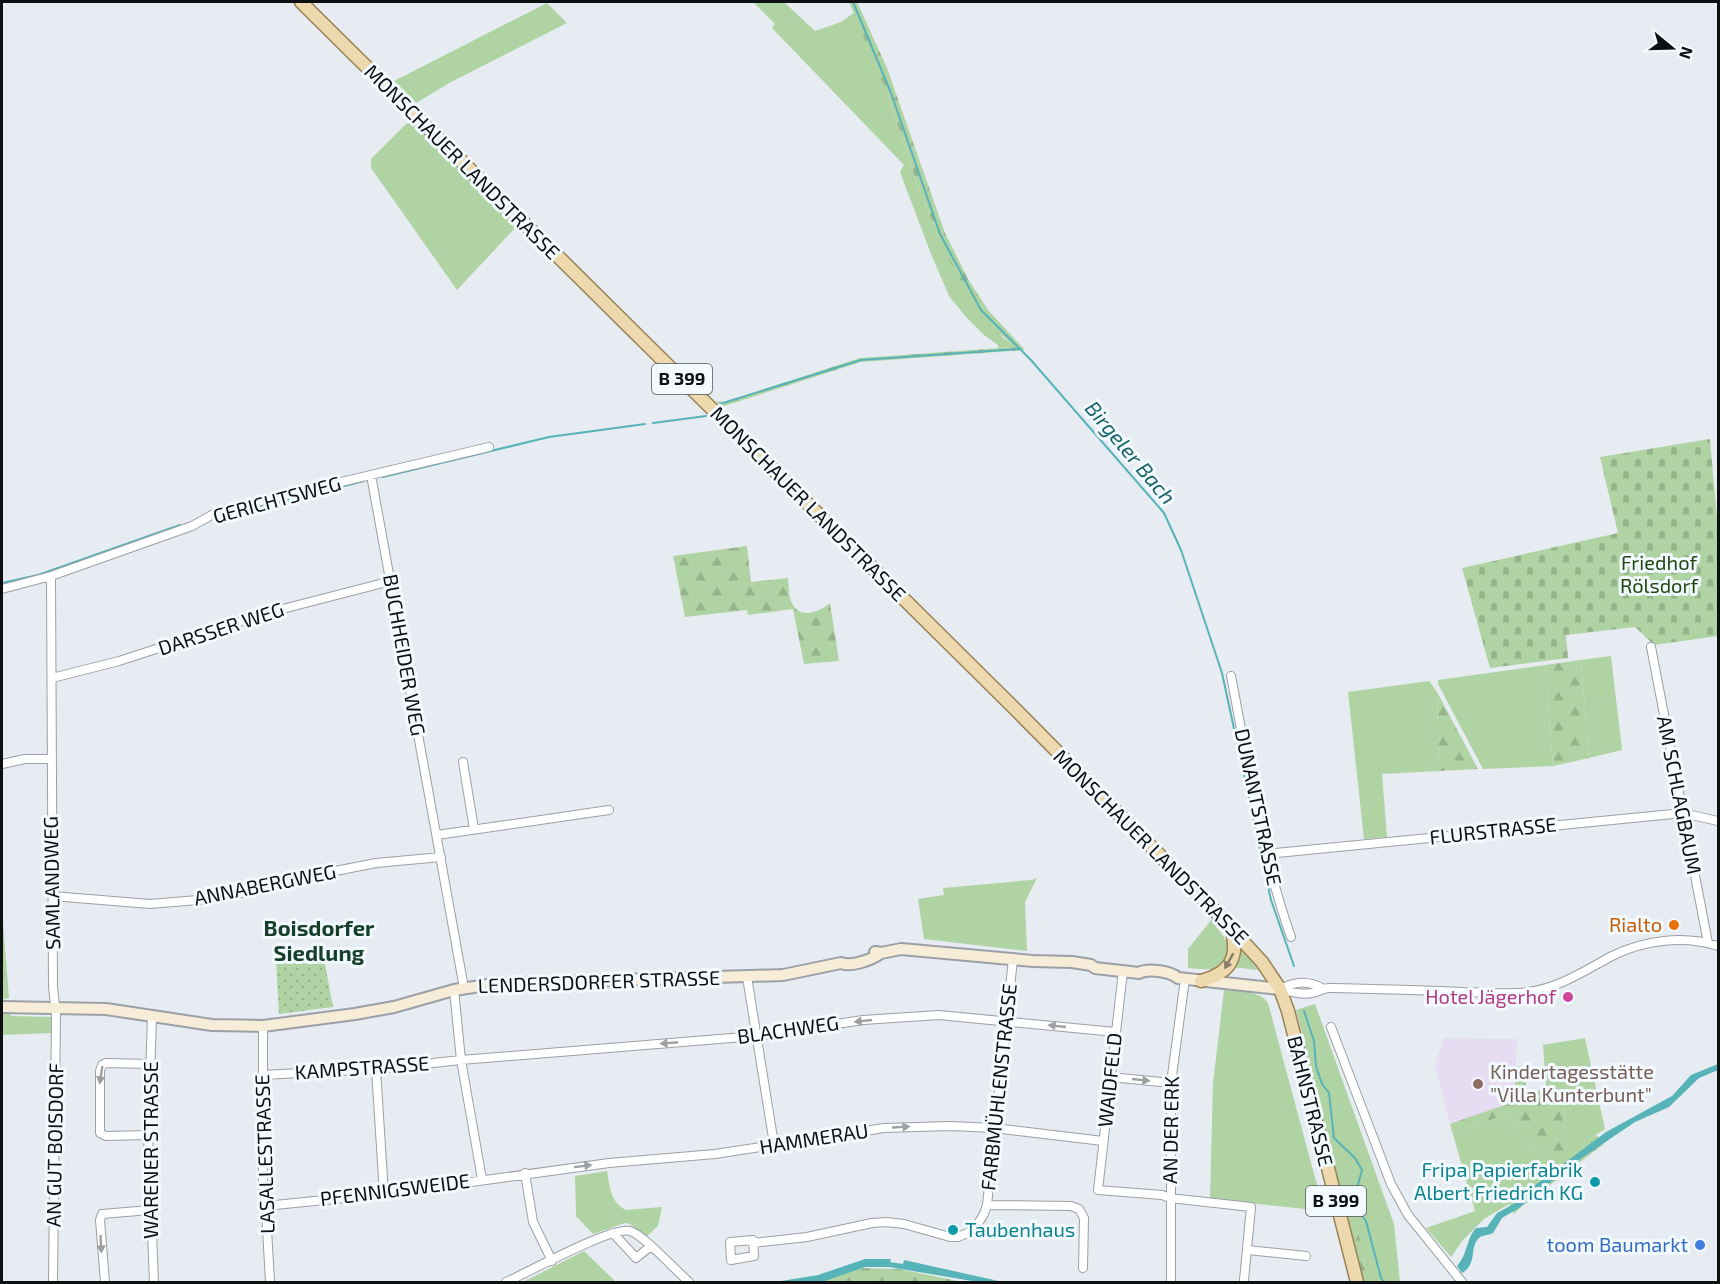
<svg xmlns="http://www.w3.org/2000/svg" width="1720" height="1284" font-family="'Exo 2',sans-serif">
<defs>
<pattern id="forest-firs" width="22" height="20" patternUnits="userSpaceOnUse" patternTransform="scale(1.5)"><rect width="22" height="20" fill="#b0d3a3"/><path d="M5 1l3.5 6h-7zM16 11l3.5 6h-7z" fill="#96b48b"/></pattern>
<pattern id="cemetery-stones" width="16" height="16" patternUnits="userSpaceOnUse" patternTransform="scale(1.5)"><rect width="16" height="16" fill="#b0d3a3"/><path d="M2 7V4a2 2 0 0 1 4 0v3zM10 15v-3a2 2 0 0 1 4 0v3z" fill="#96b48b"/></pattern>
<pattern id="garden-dots" width="8" height="8" patternUnits="userSpaceOnUse" patternTransform="scale(1.5)"><rect width="8" height="8" fill="#b0d3a3"/><path d="M2 2h.1M6 6h.1" fill="none" stroke="#96b48b" stroke-width="1.8" stroke-linecap="round"/></pattern>
</defs>
<rect width="100%" height="100%" fill="#e6ecf2"/>
<path fill="#e6ddf2" d="M1444 1038 1517 1039 1514 1102 1450 1124 1435 1064Z"/>
<path fill="#b0d3a3" d="M753 2H784L815 31 841 22 855 12 888 95 917 184 938 236 1003 338 1015 347 998 348V345L984 335 966 317 949 296 931 254 900 172 904 165 772 28 775 24Z
M547 3 567 23 451 82 416 103 394 81Z
M412 122 418 123 517 226 457 290 371 168V159L406 124Z
M1611 656 1622 750 1589 758 1581 660Z
M1545 665 1553 766 1483 769 1438 684V680Z
M1429 681 1437 692 1439 771 1382 774 1387 837 1364 839 1348 692Z
M1037 878 1025 902 1027 951 924 939 918 899 944 895 943 888 1031 880Z
M2 909 9 998 2 999Z
M1212 919 1229 945C1225 973 1211 970 1188 968V949Z
M1237 942 1258 970 1232 967Z
M1224 990C1238 992 1260 990 1268 1003L1324 1211 1210 1199 1213 1083Z
M1315 1004 1394 1224 1400 1282H1374L1373 1279 1366 1272 1359 1236 1350 1234 1296 1010Z
M2 1012H10L11 1016 51 1017V1033L2 1035Z
M1585 1038 1605 1129 1570 1152 1564 1134 1565 1100 1554 1086 1546 1088 1543 1045Z
M1508 1114 1527 1145 1545 1153 1548 1169 1509 1204 1484 1219 1463 1240 1451 1257 1426 1228 1475 1211 1450 1124 1458 1121 1461 1130Z
M607 1171C610 1187 610 1202 626 1210L662 1207 658 1226 646 1237 630 1224 625 1223 593 1234 576 1216 575 1176Z
M584 1251 616 1282H523Z"/>
<path fill="url(#forest-firs)" d="M849 2H857L887 68 945 233 968 279 988 310 1025 350 861 362 721 407 716 401 724 402 860 358 1014 347 978 312 961 285 938 236 917 184 888 95Z
M747 546 751 582 788 578C789 585 788 596 792 603 800 620 819 612 830 603L839 661 804 664 793 609 748 615 747 610 685 617 673 556Z
M1581 660 1589 758 1553 766 1545 665Z
M1437 692 1478 769 1439 771Z
M1516 1066 1523 1067 1527 1094 1554 1086 1565 1100 1564 1134 1570 1151 1596 1135 1604 1144 1522 1206 1514 1214 1509 1204 1547 1169 1545 1153 1527 1145 1508 1114 1461 1130 1458 1121 1514 1102Z
M1350 1234 1359 1235 1366 1272 1374 1279V1282H1363Z
M859 1268 899 1269 963 1282H804Z"/>
<path fill="url(#cemetery-stones)" d="M1710 439 1718 529V636L1654 645 1635 627 1566 635 1568 658 1490 668 1462 568 1618 533 1600 457Z"/>
<path fill="url(#garden-dots)" d="M323 953 333 1007 279 1014 276 960Z"/>
<path fill="#56b3b8" d="M1718 1064V1070L1699 1078 1669 1107 1635 1122 1573 1164 1519 1208 1502 1218 1493 1233C1489 1235 1482 1235 1479 1238 1469 1247 1478 1264 1462 1273L1457 1266C1468 1254 1466 1239 1476 1228L1487 1227 1497 1213 1517 1202 1522 1195 1606 1132 1672 1096 1691 1075Z
M865 1259H891L890 1262 903 1264 904 1260 1003 1282H978L889 1267H865L822 1282H775L818 1275Z"/>
<g fill="none" stroke-linecap="round" stroke-linejoin="round">
<path stroke="#56b3b8" stroke-width="2" d="M853 2 891 93 940 234 981 310 1030 359 1164 513 1181 550 1222 673 1271 900 1294 966
M720 404 861 360 1019 349
M653 423 706 416
M383 477 549 437 645 424
M218 518 364 481
M2 583 38 575 180 525
M1304 1011 1314 1041 1316 1066 1322 1084 1329 1093 1334 1138 1355 1158 1362 1170 1355 1195 1356 1208 1366 1221 1381 1278 1384 1282"/>
<g stroke="#9aa0a6" stroke-width="10">
<path id="street" d="M371 475 464 988
M51 576 53 987 56 1015 53 1282
M2 589 51 576 192 526 219 511 489 447
M1651 647 1708 943
M1231 676C1248 763 1261 853 1291 937
M52 678 119 661 267 613 391 581
M463 762 474 829
M2 764 25 759H51
M437 835 609 810
M1266 854 1683 813 1718 821
M52 896 150 904 198 900 270 888 325 873 376 863 441 857
M1123 971 1098 1190 1162 1195 1170 1198 1251 1207 1244 1280
M747 977 774 1144
M1280 989C1291 992 1304 996 1316 992 1322 990 1323 988 1330 988 1374 989 1419 990 1463 992 1484 992 1507 995 1528 992 1559 988 1584 971 1612 956 1644 940 1684 935 1718 946
M1280 989C1293 982 1308 980 1322 988
M454 990 461 1060 482 1179
M152 1017 148 1135 154 1282
M263 1026V1192L266 1211 270 1282
M1331 1027 1391 1184 1408 1215 1462 1282
M376 1069 384 1194
M263 1075 376 1069 461 1060 756 1036 863 1020 939 1015 1115 1032
M1110 1077 1171 1083
M148 1135 106 1136 100 1133V1071L102 1065 106 1063 150 1064
M525 1173 533 1222 552 1261
M987 1205 1071 1206 1079 1209 1084 1218 1083 1268
M265 1206 384 1194 609 1163 715 1154 884 1128 950 1126 994 1128 1103 1141
M613 1233 636 1258 651 1246
M753 1240 754 1256 731 1260 730 1242Z
M753 1243 807 1237 872 1223 886 1222 904 1224 950 1237H958L974 1230 984 1214 987 1205 1013 959
M1247 1250 1306 1256
M105 1282 100 1220 102 1214 150 1210
M506 1282C527 1273 612 1226 630 1231 644 1235 676 1271 689 1282
M1171 1282V1083L1185 979"/>
</g>
<g stroke="#9aa0a6" stroke-width="14">
<path id="secondary" d="M875 952 881 953 901 949 1033 961 1072 962 1091 965 1095 968 1139 973C1147 968 1170 971 1178 978L1280 989
M2 1007 106 1009 212 1025 263 1026 355 1014 394 1007 454 990 494 984 783 975 841 963C852 967 871 960 881 953"/>
</g>
<g stroke="#988255" stroke-width="15">
<path id="primary" d="M301 2 1017 711 1216 912 1262 962 1280 989 1288 1011 1357 1282
M1201 981C1230 973 1240 958 1231 928"/>
</g>
<use href="#street" stroke="#fff" stroke-width="8"/>
<use href="#secondary" stroke="#f7ecd7" stroke-width="10"/>
<use href="#primary" stroke="#eed9af" stroke-width="12"/>
</g>
<defs><path id="oneway-solid" d="M-6-.8H1V-3.2L6.5 0L1 3.2V.8H-6Z" transform="scale(1.5)"/></defs>
<use fill="#897f68" href="#oneway-solid" transform="translate(1229 961) rotate(119)"/>
<g fill="#9e9fa0">
<use href="#oneway-solid" transform="translate(863 1021) rotate(174)"/>
<use href="#oneway-solid" transform="translate(1057 1026) rotate(-174)"/>
<use href="#oneway-solid" transform="translate(669 1043) rotate(175)"/>
<use href="#oneway-solid" transform="translate(101 1075) rotate(99)"/>
<use href="#oneway-solid" transform="translate(1141 1080) rotate(6)"/>
<use href="#oneway-solid" transform="translate(901 1127) rotate(-3)"/>
<use href="#oneway-solid" transform="translate(583 1166) rotate(-7)"/>
<use href="#oneway-solid" transform="translate(101 1244) rotate(87)"/>
</g>
<circle fill="#e8710a" stroke="#f3faff" stroke-width="2" cx="1674" cy="925" r="6"/>
<circle fill="#d1479c" stroke="#f3faff" stroke-width="2" cx="1568" cy="997" r="6"/>
<circle fill="#8d6e63" stroke="#f3faff" stroke-width="2" cx="1478" cy="1084" r="6"/>
<g fill="#0f9aa8" stroke="#f3faff" stroke-width="2">
<circle cx="1595" cy="1182" r="6"/>
<circle cx="953" cy="1230" r="6"/>
</g>
<circle fill="#3f7fe0" stroke="#f3faff" stroke-width="2" cx="1700" cy="1245" r="6"/>
<g text-anchor="middle" stroke-width="6" stroke-linejoin="round" paint-order="stroke">
<g fill="#f3faff" stroke="#525658" stroke-width="1.5">
<rect x="652" y="364" width="60" height="30" rx="4.5"/>
<rect x="1306" y="1186" width="60" height="30" rx="4.5"/>
</g>
<g font-size="18" font-weight="bold" fill="#0d1011">
<text x="682" y="385">B 399</text>
<text x="1336" y="1207">B 399</text>
</g>
<g font-size="20" fill="#0d1011" stroke="#f3faff">
<text transform="translate(462 162) rotate(45)" y="7">MONSCHAUER LANDSTRASSE</text>
<text transform="translate(277 500) rotate(-15)" y="7">GERICHTSWEG</text>
<text transform="translate(808 504) rotate(45)" y="7">MONSCHAUER LANDSTRASSE</text>
<text transform="translate(221 629) rotate(-18)" y="7">DARSSER WEG</text>
<text transform="translate(404 655) rotate(80)" y="7">BUCHHEIDER WEG</text>
<text transform="translate(1679 795) rotate(79)" y="7">AM SCHLAGBAUM</text>
<text transform="translate(1258 807) rotate(78)" y="7">DUNANTSTRASSE</text>
<text transform="translate(1493 831) rotate(-6)" y="7">FLURSTRASSE</text>
<text transform="translate(1151 847) rotate(45)" y="7">MONSCHAUER LANDSTRASSE</text>
<text transform="translate(52 883) rotate(-91)" y="7">SAMLANDWEG</text>
<text transform="translate(265 885) rotate(-11)" y="7">ANNABERGWEG</text>
<text transform="translate(599 982) rotate(-2)" y="7">LENDERSDORFER STRASSE</text>
<text transform="translate(788 1030) rotate(-8)" y="7">BLACHWEG</text>
<text transform="translate(362 1068) rotate(-4)" y="7">KAMPSTRASSE</text>
<text transform="translate(1110 1080) rotate(-84)" y="7">WAIDFELD</text>
<text transform="translate(999 1087) rotate(-84)" y="7">FARBMÜHLENSTRASSE</text>
<text transform="translate(1310 1101) rotate(76)" y="7">BAHNSTRASSE</text>
<text transform="translate(1171 1130) rotate(-89)" y="7">AN DER ERK</text>
<text transform="translate(814 1139) rotate(-9)" y="7">HAMMERAU</text>
<text transform="translate(55 1145) rotate(-89)" y="7">AN GUT BOISDORF</text>
<text transform="translate(151 1150) rotate(-90)" y="7">WARENER STRASSE</text>
<text transform="translate(265 1154) rotate(-92)" y="7">LASALLESTRASSE</text>
<text transform="translate(395 1190) rotate(-7)" y="7">PFENNIGSWEIDE</text>
</g>
<g font-size="20" fill="#21470f" stroke="#f3faff">
<text x="1659" y="570">Friedhof<tspan x="1659" dy="23">Rölsdorf</tspan></text>
</g>
<g font-size="20" fill="#c56008" stroke="#f3faff" text-anchor="end">
<text x="1662" y="932">Rialto</text>
</g>
<g font-size="20" fill="#b23c85" stroke="#f3faff" text-anchor="end">
<text x="1556" y="1004">Hotel Jägerhof</text>
</g>
<g font-size="20" fill="#785e54" stroke="#f3faff" text-anchor="start">
<text x="1490" y="1079">Kindertagesstätte<tspan x="1490" dy="23">"Villa Kunterbunt"</tspan></text>
</g>
<g font-size="20" fill="#0d838f" stroke="#f3faff" text-anchor="end">
<text x="1583" y="1177">Fripa Papierfabrik<tspan x="1583" dy="23">Albert Friedrich KG</tspan></text>
<text x="965" y="1237" text-anchor="start">Taubenhaus</text>
</g>
<g font-size="20" fill="#366cbe" stroke="#f3faff" text-anchor="end">
<text x="1688" y="1252">toom Baumarkt</text>
</g>
<g font-size="21" font-style="italic" fill="#146266" stroke="#f3faff">
<text transform="translate(1130 453) rotate(50)" y="7">Birgeler Bach</text>
</g>
<g font-size="22" font-weight="bold" fill="#163f2a" stroke="#f3faff">
<text x="319" y="936">Boisdorfer<tspan x="319" dy="25">Siedlung</tspan></text>
</g>
</g>
<rect width="1720" height="1284" fill="none" stroke="#0d1011" stroke-width="6"/>
<g transform="translate(1672 48) rotate(109)" stroke="#f3faff" stroke-width="4.5" paint-order="stroke">
<path d="M0-4.5L10 22L0 15L-10 22Z" fill="#0d1011"/>
<text y="-9" font-size="16" font-weight="bold" text-anchor="middle" fill="#0d1011">N</text>
</g>
</svg>
